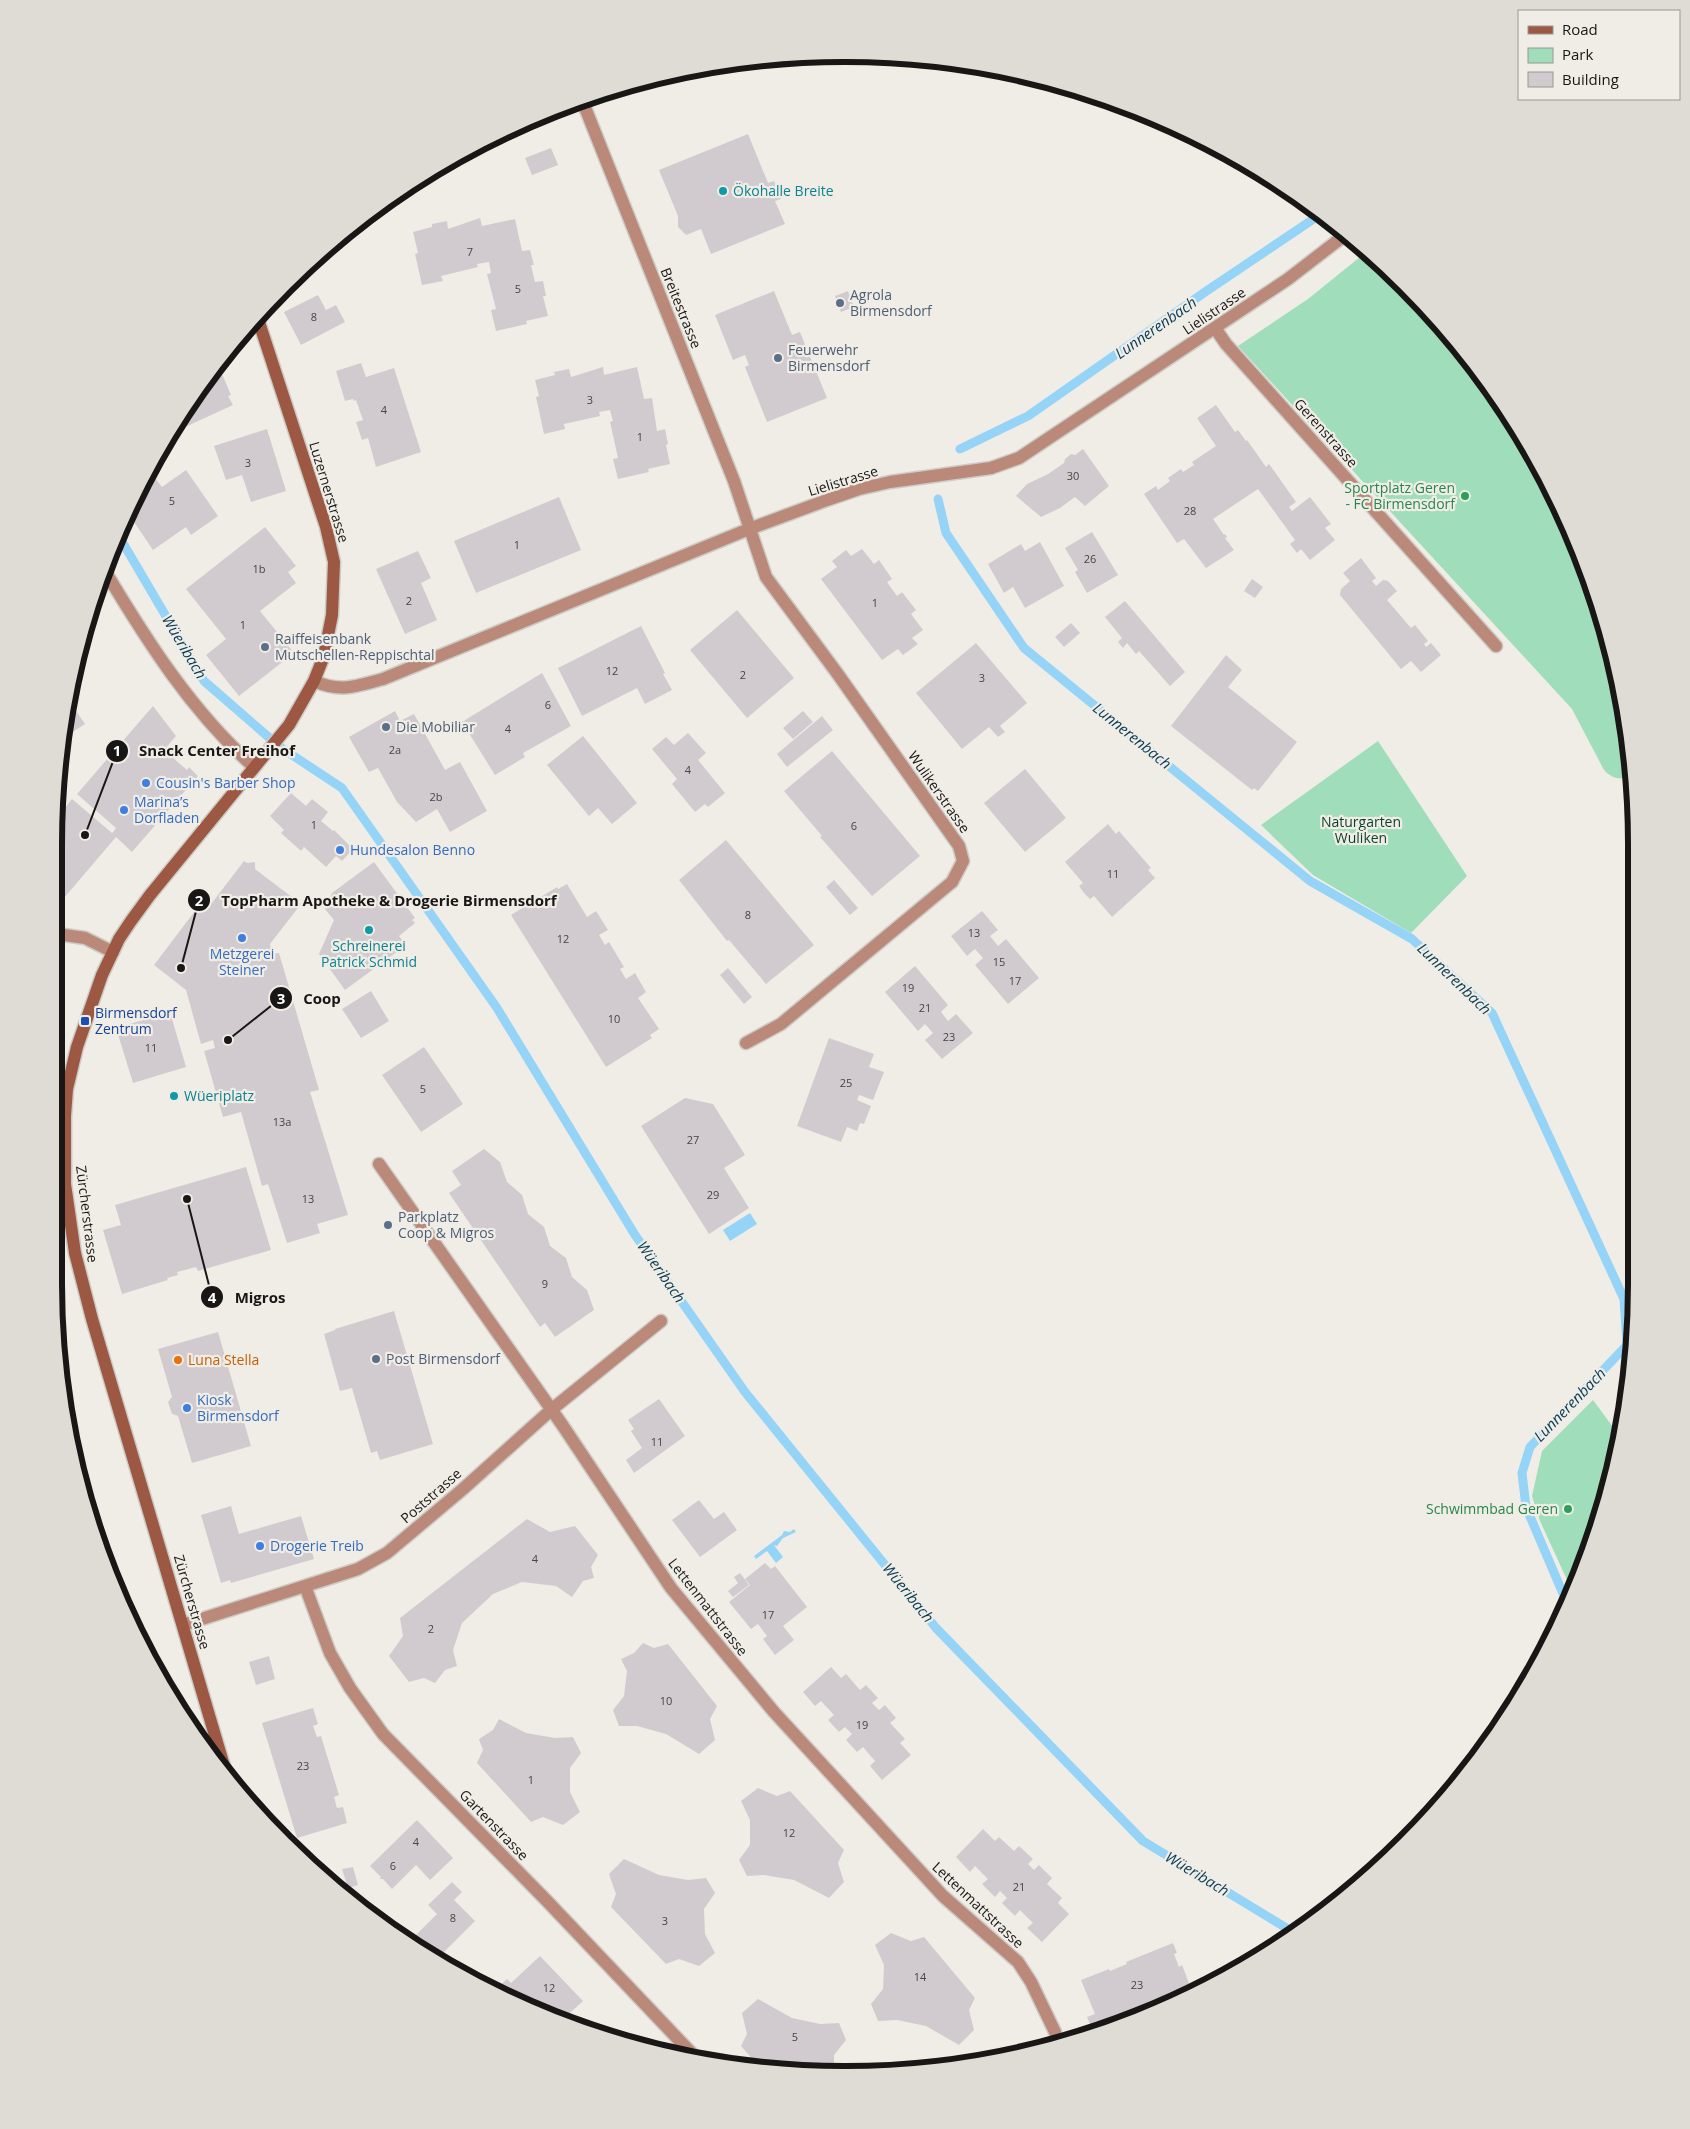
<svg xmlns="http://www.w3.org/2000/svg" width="1690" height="2129" font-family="'Open Sans',sans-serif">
<rect width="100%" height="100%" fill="#f0ede7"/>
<path fill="#9fddbb" d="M1365 253 1440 324 1530 450 1576 542 1609 640 1632 775C1622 781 1612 779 1604 770L1572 709 1238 346 1308 299Z
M1378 741 1467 876 1411 933 1313 875 1261 825Z
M1593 1400 1621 1438 1573 1593 1540 1521 1532 1496 1542 1451Z"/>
<path fill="#95d4f7" d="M750 1213 757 1224 730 1241 723 1230Z
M794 1529 796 1532 783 1538 777 1546 774 1545 783 1557 776 1563 767 1551 756 1559 754 1556 782 1535 784 1531 790 1532Z"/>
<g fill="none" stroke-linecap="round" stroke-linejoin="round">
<path stroke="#95d4f7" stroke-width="9" d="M960 449 1028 416 1205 292 1321 214
M938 499 946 533 1024 648 1310 881 1412 939 1492 1013 1624 1299 1627 1345 1530 1447 1522 1473 1526 1507 1567 1603
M120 538 204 681 280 747 342 788 497 1008 635 1235 745 1392 936 1628 1143 1841 1293 1932"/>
</g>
<path fill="#d1cbcf" d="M664 79 625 96 622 88 633 86Z
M748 134 768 183 774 181 781 199 775 201 785 224 711 254 701 229 686 235 678 227V216L659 170Z
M551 148 558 165 532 175 525 158Z
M480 218 482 226 515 219 522 251 530 250 534 265H531L535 282 543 281 546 296H543L548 316 526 321 527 324 496 331 491 310 496 309 487 274 491 273 489 262 477 264 478 267 441 276 443 281 422 285 415 254 418 253 413 232 432 227V224L447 221 448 229Z
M774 291 792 335 800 332 827 398 767 422 745 367 749 365 745 355 733 360 715 315Z
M848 291 854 307 841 312 835 296Z
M318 295 326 310 336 305 345 322 301 345 284 312Z
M361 363 366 377 394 368 421 452 376 467 368 438 362 440 356 422 363 420 356 400 354 401 353 399 345 401 336 371Z
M219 367 231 395 228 396 233 405 183 428 180 422Z
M603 367 604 375 637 367 644 399 652 398 657 431 665 429 668 444 666 445 670 464 648 469 649 472 618 479 613 459 618 458 610 422 613 421 610 410 599 412 600 416 564 424 565 429 544 434 536 397 539 396 535 380 555 375 554 372 569 369 571 377Z
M1216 405 1235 432 1238 430 1246 441 1247 440 1266 467 1269 464 1277 475 1296 502 1289 507 1292 511 1310 497 1331 524 1325 528 1335 540 1310 560 1301 549 1297 553 1290 544 1295 540 1258 489 1213 519 1224 535 1225 534 1227 537 1225 538 1234 550 1206 568 1184 539 1177 543 1144 494 1156 486 1158 490 1170 481 1168 478 1181 469 1183 472 1194 465 1192 462 1216 446 1197 418Z
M267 429 286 491 251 502 242 475 226 480 214 446Z
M169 436 174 445 157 455 160 450Z
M1083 449 1109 486 1085 506 1075 497 1060 508 1041 517 1016 496 1027 484 1048 474 1064 463 1065 459 1071 454 1075 455Z
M186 470 218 516 191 535 186 527 153 550 130 516 143 486 155 478 162 487Z
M559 497 581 550 476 593 454 541Z
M265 527 296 566 288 572 296 583 260 611 294 653 239 696 206 655 226 639 186 589Z
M1092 532 1118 575 1087 593 1075 572 1078 570 1065 548Z
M1040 542 1064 586 1025 608 1013 587 1004 593 988 564 1021 544 1025 551Z
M862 549 874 564 879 560 892 579 887 582 897 596 902 592 916 610 911 614 923 630 912 638 918 644 903 655 898 649 882 660 821 579 837 567 832 561 846 550 851 556Z
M418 551 431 578 421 583 437 620 405 634 376 569Z
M1361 558 1376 578 1372 581 1376 586 1383 580 1388 581 1397 591 1387 600 1411 628 1415 625 1428 641 1424 644 1426 647 1431 643 1441 655 1421 672 1411 661 1401 669 1340 595 1341 589 1350 581 1343 573Z
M1252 579 1263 587 1255 598 1244 591Z
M1125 601 1185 672 1170 686 1139 651 1136 654 1127 643 1123 648 1118 642 1122 638 1105 617Z
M737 610 794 678 747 718 690 650Z
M1071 623 1080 633 1064 647 1055 637Z
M641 626 665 673 663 674 672 690 645 704 637 688 582 716 558 668Z
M976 643 1027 703 1000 726 1005 732 998 737 989 727 962 749 916 693Z
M1226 655 1242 670 1228 687 1297 742 1258 791 1254 788 1252 790 1171 726Z
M542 673 571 726 523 753 525 757 495 775 462 722Z
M68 699 85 724 63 738 67 708Z
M153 706 176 736 164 750 187 770 189 767 198 776 132 852 116 837 58 905 56 819 72 799 112 833 114 831 116 828 77 794Z
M395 711 400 721 414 714 445 770 460 762 487 811 450 832 437 809 416 822 397 802 378 768 369 772 349 737Z
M803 711 813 722 793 739 783 728Z
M822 716 833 730 787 767 777 754Z
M688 733 706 753 698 760 725 793 708 807 705 804 695 812 672 784 677 779 652 749 666 737 674 745Z
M583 736 637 803 612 824 598 808 589 816 547 765Z
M832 751 920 856 872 896 820 837 822 836 784 791Z
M1025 769 1066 818 1025 852 984 803Z
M291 793 306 806 312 799 328 812 321 821 333 831 334 830 353 849 342 861 336 856 326 867 304 847 301 851 281 833 284 830 270 816Z
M1108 824 1116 834 1119 831 1151 868 1148 870 1155 878 1112 917 1094 896 1090 899 1084 893 1079 886 1083 883 1065 862Z
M726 840 814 945 766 984 729 940 727 941 679 880Z
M244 861 247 863 255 862V869L301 904 270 944 272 954 279 953 319 1090 310 1092 348 1215 317 1224 320 1233 287 1243 268 1184 262 1186 241 1112 223 1117 204 1051 215 1048 213 1040 201 1044 186 990 154 965 198 907 205 912Z
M374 862 415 918 412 920 415 923 399 936 406 945 345 990 319 954 334 920 325 909 332 893Z
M834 880 858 908 850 915 826 887Z
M567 884 587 917 596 911 608 930 599 935 605 945 609 942 624 967 620 969 626 979 635 973 646 992 638 998 659 1029 650 1035 652 1038 606 1067 511 915 557 887 558 889Z
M982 911 998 930 990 936 998 946 1006 939 1039 978 1008 1004 975 965 983 958 975 949 967 956 951 936Z
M915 966 948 1005 941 1012 948 1021 956 1014 973 1033 942 1059 925 1040 933 1033 925 1024 918 1031 885 992Z
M728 968 752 997 744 1004 720 975Z
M371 991 389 1021 361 1038 342 1009Z
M170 1012 186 1067 133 1083 116 1028Z
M829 1038 874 1054 869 1067 884 1072 873 1100 859 1095 857 1100 871 1106 864 1124 860 1123 857 1131 847 1127 841 1142 797 1126Z
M424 1047 463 1104 421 1132 382 1075Z
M685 1098 713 1104 745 1155 724 1168 749 1208 709 1234 641 1126Z
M484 1149 500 1162 507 1182 522 1195 528 1214 544 1227 550 1246 566 1258 572 1277 587 1290 594 1310 555 1337 545 1323 540 1327 449 1193 461 1185 452 1171Z
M246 1167 271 1250 198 1271 196 1267 177 1272 178 1275 167 1278 168 1280 122 1294 103 1230 121 1225 115 1205Z
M394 1311 433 1444 380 1460 377 1451 371 1453 352 1388 340 1391 324 1334 335 1330V1329Z
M218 1332 251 1446 192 1463 178 1416 172 1414 168 1402 172 1397 158 1349Z
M659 1399 685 1436 634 1473 626 1460 642 1448 631 1431 634 1429 628 1420Z
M72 1426 83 1464 76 1466 68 1427Z
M91 1493 100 1523 93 1525 83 1496Z
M699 1500 714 1519 724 1512 737 1530 700 1557 672 1520Z
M231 1506 239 1534 301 1516 314 1559 231 1583 230 1580 221 1583 201 1515Z
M527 1519 550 1532 575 1526 598 1555 591 1567 594 1578 583 1581 572 1597 556 1586 522 1582 493 1594 462 1623 453 1650 457 1666 445 1670 435 1683 424 1678 409 1682 389 1656 403 1636 400 1618Z
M765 1563 771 1569 775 1566 807 1607 783 1626 794 1640 775 1655 763 1639 767 1636 758 1624 751 1629 729 1602 750 1585 745 1579Z
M740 1573 749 1585 733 1597 728 1591 738 1583 734 1577Z
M643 1643 654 1648 668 1644 717 1706 710 1719 715 1740 699 1754 666 1734 637 1726H619L613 1710 624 1696 627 1671 621 1659 634 1653Z
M269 1656 275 1679 256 1685 249 1662Z
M831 1667 841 1678 846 1674 860 1690 866 1685 878 1698 872 1703 879 1710 885 1705 896 1718 890 1723 905 1739 900 1743 911 1755 882 1780 870 1766 875 1761 863 1747 857 1752 846 1740 852 1734 845 1727 839 1732 828 1720 834 1715 821 1701 815 1706 803 1692Z
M313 1708 318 1724 313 1726 317 1737 321 1736 339 1795 334 1797 337 1808 343 1807 347 1823 297 1838 262 1723Z
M499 1719 526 1733 555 1738 573 1737 581 1753 570 1768V1792L580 1812 563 1825 543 1817 531 1822 477 1763 483 1750 479 1739 493 1730Z
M758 1788 777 1796 790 1791 844 1850 838 1863 844 1882 829 1898 794 1880 764 1875 747 1876 739 1860 750 1845V1820L741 1801Z
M417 1820 453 1858 430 1880 416 1865 392 1889 383 1879H380L381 1877 370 1866Z
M983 1829 995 1841 999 1837 1014 1851 1019 1846 1033 1859 1028 1864 1034 1870 1039 1865 1052 1878 1047 1884 1062 1898 1058 1903 1069 1914 1042 1942 1027 1928 1033 1923 1020 1910 1015 1916 1002 1903 1007 1898 1000 1891 995 1897 982 1884 988 1879 975 1866 970 1872 956 1857Z
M624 1859 659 1875 688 1880 706 1878 715 1893 704 1909 705 1934 715 1953 699 1966 679 1959 666 1964 611 1907 616 1894 609 1874Z
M353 1867 358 1885 348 1888 342 1869Z
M452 1882 462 1892 454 1900 475 1921 436 1960 409 1942 437 1914 428 1905Z
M891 1933 911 1941 924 1937 975 1998 969 2010 974 2030 959 2045 926 2026 897 2020 878 2021 871 2004 883 1989 884 1965 875 1945Z
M1173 1943 1177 1953 1174 1954 1179 1967 1182 1965 1192 1991 1140 2010 1143 2016 1140 2018 1094 2033 1087 2017 1095 2014 1081 1980 1109 1969 1110 1971 1127 1964 1126 1962Z
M540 1956 583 2001 561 2021 542 2015 494 1991 507 1979 511 1983Z
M758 1999 792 2018 820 2024 839 2023 846 2040 834 2055V2075L762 2070 741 2046 747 2034 742 2013Z"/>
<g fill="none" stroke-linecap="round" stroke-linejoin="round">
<g stroke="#cdcbc5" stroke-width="15">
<path id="minor" d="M582 100 734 481 766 577 837 673 959 846 963 861 952 882 781 1024 746 1043
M1215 328 1226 344 1496 646
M105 571C147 641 192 712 254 767
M314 681C341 693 356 686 383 679L749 529 827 500 859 489 890 482 991 468 1019 458 1288 279 1345 235
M379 1164 563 1426 671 1588 774 1712 943 1896 1018 1962 1031 1982 1055 2032
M305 1586 330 1653 350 1688 383 1734 547 1901 698 2060
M183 1625 358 1569 387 1553 463 1489 551 1410 661 1321"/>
</g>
<g stroke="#cdcbc5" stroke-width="15">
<path id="tertiary" d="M57 934 85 938 113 952"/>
</g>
<g stroke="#cdcbc5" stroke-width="15">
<path id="secondary" d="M227 1776 92 1319 75 1253 65 1184V1116L67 1089 77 1047 102 975 119 939 131 921 150 895 289 725 314 681 324 656 332 615 334 562 326 527 257 316"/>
</g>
<use href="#minor" stroke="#ba897a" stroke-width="12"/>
<use href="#tertiary" stroke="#ba897a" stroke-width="12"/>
<use href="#secondary" stroke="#9c5843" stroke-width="12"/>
</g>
<g fill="#0f9aa8" stroke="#f0ede7" stroke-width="2">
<circle cx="723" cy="191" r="5"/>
<circle cx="369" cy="930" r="5"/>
<circle cx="174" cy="1096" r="5"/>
</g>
<g fill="#5c6f8a" stroke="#f0ede7" stroke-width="2">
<circle cx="840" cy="303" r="5"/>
<circle cx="778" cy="358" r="5"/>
<circle cx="265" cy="647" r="5"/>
<circle cx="386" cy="727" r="5"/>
<circle cx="388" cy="1225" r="5"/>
<circle cx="376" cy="1359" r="5"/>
</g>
<g fill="#2e9e5b" stroke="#f0ede7" stroke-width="2">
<circle cx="1465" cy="496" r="5"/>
<circle cx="1568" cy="1509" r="5"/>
</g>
<g fill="#3f7fe0" stroke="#f0ede7" stroke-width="2">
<circle cx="146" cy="783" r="5"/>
<circle cx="124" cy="810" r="5"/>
<circle cx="340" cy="850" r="5"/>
<circle cx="242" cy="938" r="5"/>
<circle cx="187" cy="1408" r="5"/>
<circle cx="260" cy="1546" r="5"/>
</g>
<rect fill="#1a4fb4" stroke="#f0ede7" stroke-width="2" x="80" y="1016" width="10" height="10" rx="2.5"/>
<circle fill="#e8710a" stroke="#f0ede7" stroke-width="2" cx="178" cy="1360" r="5"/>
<g text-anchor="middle" stroke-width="4.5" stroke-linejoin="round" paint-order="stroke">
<g font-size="11" fill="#464444">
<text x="470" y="256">7</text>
<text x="518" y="293">5</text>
<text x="314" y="321">8</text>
<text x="590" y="404">3</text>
<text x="384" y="414">4</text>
<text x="640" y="441">1</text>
<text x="248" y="467">3</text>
<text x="1073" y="480">30</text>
<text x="172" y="505">5</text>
<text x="1190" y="515">28</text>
<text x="517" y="549">1</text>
<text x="1090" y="563">26</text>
<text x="259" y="573">1b</text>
<text x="409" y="605">2</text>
<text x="875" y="607">1</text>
<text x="243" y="629">1</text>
<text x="612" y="675">12</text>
<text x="743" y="679">2</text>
<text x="982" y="682">3</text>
<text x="548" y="709">6</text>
<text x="508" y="733">4</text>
<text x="395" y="754">2a</text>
<text x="688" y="774">4</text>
<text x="436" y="801">2b</text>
<text x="314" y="829">1</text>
<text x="854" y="830">6</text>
<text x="1113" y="878">11</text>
<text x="748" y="919">8</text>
<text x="974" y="937">13</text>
<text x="563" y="943">12</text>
<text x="999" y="966">15</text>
<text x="1015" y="985">17</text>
<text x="908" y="992">19</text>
<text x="925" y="1012">21</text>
<text x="614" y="1023">10</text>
<text x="949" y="1041">23</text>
<text x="151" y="1052">11</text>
<text x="846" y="1087">25</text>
<text x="423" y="1093">5</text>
<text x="282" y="1126">13a</text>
<text x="693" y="1144">27</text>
<text x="713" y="1199">29</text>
<text x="308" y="1203">13</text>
<text x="545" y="1288">9</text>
<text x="657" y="1446">11</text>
<text x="535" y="1563">4</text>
<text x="768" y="1619">17</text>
<text x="431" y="1633">2</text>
<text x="666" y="1705">10</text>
<text x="862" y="1729">19</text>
<text x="303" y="1770">23</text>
<text x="531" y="1784">1</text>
<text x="789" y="1837">12</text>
<text x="416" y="1846">4</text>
<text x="393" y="1870">6</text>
<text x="1019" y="1891">21</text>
<text x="453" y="1922">8</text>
<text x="665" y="1925">3</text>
<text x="920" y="1981">14</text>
<text x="1137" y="1989">23</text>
<text x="549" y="1992">12</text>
<text x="795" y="2041">5</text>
</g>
<g font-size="14" fill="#0d838f" stroke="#f0ede7" text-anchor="start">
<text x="733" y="196">Ökohalle Breite</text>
<text x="369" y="951" text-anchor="middle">Schreinerei<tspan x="369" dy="16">Patrick Schmid</tspan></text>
<text x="184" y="1101">Wüeriplatz</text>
</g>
<g font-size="14" fill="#4e5e75" stroke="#f0ede7" text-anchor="start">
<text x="850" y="300">Agrola<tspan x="850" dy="16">Birmensdorf</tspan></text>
<text x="788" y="355">Feuerwehr<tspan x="788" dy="16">Birmensdorf</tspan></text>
<text x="275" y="644">Raiffeisenbank<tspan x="275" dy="16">Mutschellen-Reppischtal</tspan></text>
<text x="396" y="732">Die Mobiliar</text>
<text x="398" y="1222">Parkplatz<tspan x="398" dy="16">Coop &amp; Migros</tspan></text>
<text x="386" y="1364">Post Birmensdorf</text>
</g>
<g font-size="14" fill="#181715" stroke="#f0ede7">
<text transform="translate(681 308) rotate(68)" y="5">Breitestrasse</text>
<text transform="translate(1214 311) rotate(-34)" y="5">Lielistrasse</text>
<text transform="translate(1326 433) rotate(48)" y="5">Gerenstrasse</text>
<text transform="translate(843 481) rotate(-17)" y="5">Lielistrasse</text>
<text transform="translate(329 492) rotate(73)" y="5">Luzernerstrasse</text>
<text transform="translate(939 792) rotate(55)" y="5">Wulikerstrasse</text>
<text transform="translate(87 1214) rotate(83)" y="5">Zürcherstrasse</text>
<text transform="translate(431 1496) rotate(-41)" y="5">Poststrasse</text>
<text transform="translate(192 1602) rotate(74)" y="5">Zürcherstrasse</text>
<text transform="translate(708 1607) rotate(52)" y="5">Lettenmattstrasse</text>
<text transform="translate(494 1825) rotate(46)" y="5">Gartenstrasse</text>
<text transform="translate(978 1905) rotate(43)" y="5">Lettenmattstrasse</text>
</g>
<g font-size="14" fill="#27864d" stroke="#f0ede7" text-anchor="end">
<text x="1455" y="493">Sportplatz Geren<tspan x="1455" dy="16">- FC Birmensdorf</tspan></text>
<text x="1558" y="1514">Schwimmbad Geren</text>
</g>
<g font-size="14" fill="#366cbe" stroke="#f0ede7" text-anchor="start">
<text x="156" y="788">Cousin's Barber Shop</text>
<text x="134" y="807">Marina’s<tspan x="134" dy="16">Dorfladen</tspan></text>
<text x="350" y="855">Hundesalon Benno</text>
<text x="242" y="959" text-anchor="middle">Metzgerei<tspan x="242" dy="16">Steiner</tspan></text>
<text x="197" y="1405">Kiosk<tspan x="197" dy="16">Birmensdorf</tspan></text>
<text x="270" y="1551">Drogerie Treib</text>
</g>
<g font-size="14" fill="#0b3f28" stroke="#f0ede7">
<text x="1361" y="827">Naturgarten<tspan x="1361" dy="16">Wuliken</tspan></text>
</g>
<g font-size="14" fill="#164399" stroke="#f0ede7" text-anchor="start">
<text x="95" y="1018">Birmensdorf<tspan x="95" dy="16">Zentrum</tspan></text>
</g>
<g font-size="14" fill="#c56008" stroke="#f0ede7" text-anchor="start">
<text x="188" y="1365">Luna Stella</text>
</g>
<g font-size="15" font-style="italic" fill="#083d55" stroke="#f0ede7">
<text transform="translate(1156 328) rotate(-35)" y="5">Lunnerenbach</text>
<text transform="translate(184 647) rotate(59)" y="5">Wüeribach</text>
<text transform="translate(1132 736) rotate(39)" y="5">Lunnerenbach</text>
<text transform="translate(1454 979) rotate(44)" y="5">Lunnerenbach</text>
<text transform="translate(661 1272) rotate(55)" y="5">Wüeribach</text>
<text transform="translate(1570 1405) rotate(-46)" y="5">Lunnerenbach</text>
<text transform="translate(908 1593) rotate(51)" y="5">Wüeribach</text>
<text transform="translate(1197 1874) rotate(31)" y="5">Wüeribach</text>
</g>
</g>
<path d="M0 0H1690V2129H0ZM844 62H846A782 782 0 0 1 1628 844V1284A782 782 0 0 1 846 2066H844A782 782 0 0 1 62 1284V844A782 782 0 0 1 844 62Z" fill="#dfdcd6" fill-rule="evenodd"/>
<path fill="none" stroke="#181715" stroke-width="6" d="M844 62H846A782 782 0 0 1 1628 844V1284A782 782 0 0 1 846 2066H844A782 782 0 0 1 62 1284V844A782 782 0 0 1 844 62Z"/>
<path fill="none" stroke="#181715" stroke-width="2" d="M85 835L117 751M181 968L199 900M228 1040L281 998M187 1199L212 1297"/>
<g fill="#181715" stroke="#f0ede7" stroke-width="2">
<circle cx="85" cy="835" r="5"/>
<circle cx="181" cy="968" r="5"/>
<circle cx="228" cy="1040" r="5"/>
<circle cx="187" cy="1199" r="5"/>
<circle cx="117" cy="751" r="12"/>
<circle cx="199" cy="900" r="12"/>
<circle cx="281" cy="998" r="12"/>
<circle cx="212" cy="1297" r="12"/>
</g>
<g font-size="15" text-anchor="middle" font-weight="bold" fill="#fff">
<text x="117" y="756">1</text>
<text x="199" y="906">2</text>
<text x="281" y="1004">3</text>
<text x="212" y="1303">4</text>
</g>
<g font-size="15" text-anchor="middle" font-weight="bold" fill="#181715" stroke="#f0ede7" stroke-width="4.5" stroke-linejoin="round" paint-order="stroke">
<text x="217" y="756">Snack Center Freihof</text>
<text x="389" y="906">TopPharm Apotheke &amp; Drogerie Birmensdorf</text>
<text x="322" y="1004">Coop</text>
<text x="260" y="1303">Migros</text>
</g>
<rect x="1518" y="10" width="162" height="90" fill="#f0ede7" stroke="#9a9793"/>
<rect x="1528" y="26" width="25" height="8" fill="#9c5843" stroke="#9a9793"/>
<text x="1562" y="35" font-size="15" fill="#181715">Road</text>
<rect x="1528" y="48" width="25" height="15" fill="#9fddbb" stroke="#9a9793"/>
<text x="1562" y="60" font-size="15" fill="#181715">Park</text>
<rect x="1528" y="72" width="25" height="15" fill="#d1cbcf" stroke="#9a9793"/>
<text x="1562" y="85" font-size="15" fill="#181715">Building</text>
</svg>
